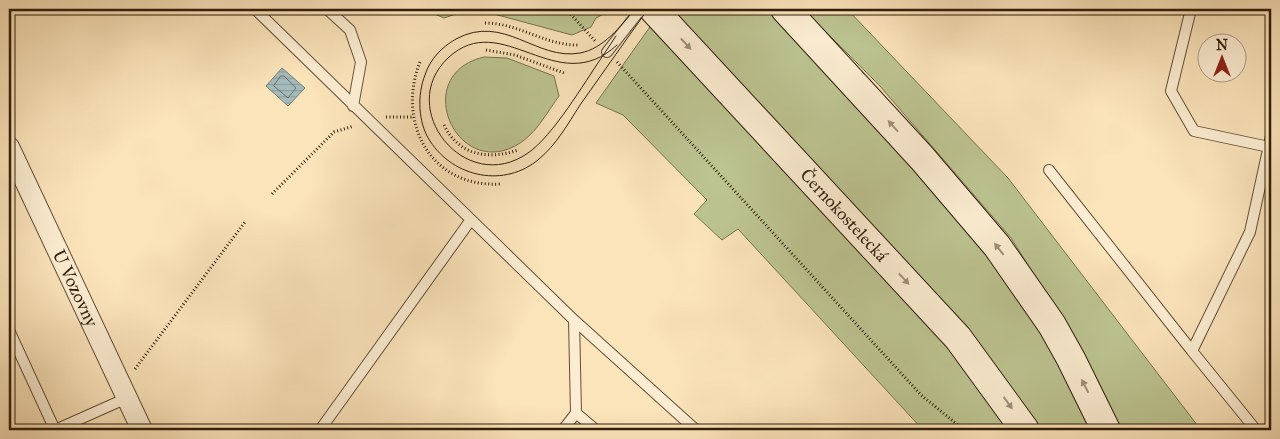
<svg xmlns="http://www.w3.org/2000/svg" width="1280" height="439" font-family="'IM FELL Great Primer',serif">
<defs>
<pattern id="water-rules" width="6" height="5" patternUnits="userSpaceOnUse" patternTransform="scale(1.25)"><rect width="6" height="5" fill="#a3bbbb"/><path d="M0 2.5h6" fill="none" stroke="#8da09f"/></pattern>
</defs>
<rect width="100%" height="100%" fill="#fbe3ba"/>
<filter id="stains"><feTurbulence type="fractalNoise" baseFrequency=".004" numOctaves="4"/><feColorMatrix values="0 0 0 0 .2 0 0 0 0 .09 0 0 0 0 .02 0 0 0 .5 -.17"/></filter>
<radialGradient id="worn" r=".72"><stop offset=".6" stop-color="#630" stop-opacity="0"/><stop offset="1" stop-color="#630" stop-opacity=".3"/></radialGradient>
<path fill="#bcc491" stroke="#76724e" d="M423 9H613L596 18 591 27 572 35 490 13 465 11 444 18Z
M671 9H768L777 18 847 90 1009 281 1057 358 1092 430H1041L976 339Z
M803 9H847L1008 178 1201 430H1120L1095 376 1071 333 1011 238 879 85Z
M652 24 956 350 1012 430H923L738 229 722 240 694 214 707 200 623 115 596 103Z
M484 57 507 58 554 76 559 96C548 111 538 130 523 141 459 187 407 75 484 57Z"/>
<path fill="url(#water-rules)" stroke="#757d75" d="M282 68 305 88 288 106 266 86Z"/>
<g fill="none" stroke-linecap="round" stroke-linejoin="round">
<path stroke="#696d63" stroke-width="1" d="M281 76H284L296 88 288 98 274 86Z"/>
<g stroke="#625037" stroke-width="12">
<path id="lane" d="M255 9 574 320 696 430
M327 9 350 30 361 62 353 106
M1191 9 1171 91 1194 131 1269 147
M607 52 641 9
M1049 170 1192 351
M574 320 576 413 596 430
M9 330 55 430
M55 430 127 398
M320 430 470 221
M563 430 576 413
M1256 430 1192 351 1250 232 1271 136"/>
</g>
<g stroke="#625037" stroke-width="22">
<g id="street">
<path id="s1" d="M9 147 142 430"/>
</g>
</g>
<g stroke="#2f1f0b" stroke-width="30">
<g id="secondary">
<path id="s2" d="M653 9 958 338 1025 430"/>
<path d="M785 9 922 158 997 246 1052 325 1071 359 1106 430"/>
</g>
</g>
<path stroke="#2f1f0b" stroke-width="3" stroke-dasharray="1 2.5" stroke-linecap="butt" d="M566 9 596 42
M485 23C519 23 546 46 579 45
M486 50 515 55 564 73
M420 62C396 123 431 188 500 184
M617 62 921 395 964 430
M386 117H413
M444 125C459 156 489 160 518 150
M272 194 334 132 354 126
M135 369 245 222"/>
<use href="#lane" stroke="#fcedd2" stroke-width="10"/>
<use href="#street" stroke="#fcedd2" stroke-width="20"/>
<use href="#secondary" stroke="#fcedd2" stroke-width="28"/>
<path stroke="#2f1f0b" stroke-width="1" d="M635 9C621 26 603 49 580 53 536 61 504 13 456 39 442 47 430 59 425 75 417 95 418 123 430 141 454 178 505 188 539 159 556 145 568 124 580 105 603 73 625 41 648 9
M616 36 602 57C584 83 553 136 528 153 465 197 395 108 448 58 502 7 557 101 617 45"/>
</g>
<defs><path id="oneway-solid" d="M-6-.8H1V-3.2L6.5 0L1 3.2V.8H-6Z" transform="scale(1.25)"/></defs>
<g fill="#a09078">
<use href="#oneway-solid" transform="translate(686 44) rotate(47)"/>
<use href="#oneway-solid" transform="translate(893 126) rotate(-132)"/>
<use href="#oneway-solid" transform="translate(999 249) rotate(-128)"/>
<use href="#oneway-solid" transform="translate(904 279) rotate(47)"/>
<use href="#oneway-solid" transform="translate(1085 386) rotate(-117)"/>
<use href="#oneway-solid" transform="translate(1008 403) rotate(54)"/>
</g>
<g text-anchor="middle" stroke-width="4" stroke-linejoin="round" paint-order="stroke">
<g font-size="18" fill="#2f1f0b" stroke="#fcedd2">
<text dy="6" stroke="none"><textPath href="#s2" startOffset="281">Černokostelecká</textPath></text>
<text dy="6" stroke="none"><textPath href="#s1" startOffset="156">U Vozovny</textPath></text>
</g>
</g>
<rect width="1280" height="439" fill="none" stroke="#fbe3ba" stroke-width="30"/>
<rect x="10" y="10" width="1260" height="419" fill="none" stroke="#2f1f0b" stroke-width="2.5"/>
<rect x="15" y="15" width="1250" height="409" fill="none" stroke="#2f1f0b"/>
<g transform="translate(1222 58)"><circle r="24" fill="#fcedd2" stroke="#aa9b82"/>
<path d="M0-4L9 19L0 12L-9 19Z" fill="#8f2418"/>
<text y="-8" font-size="14" font-weight="bold" text-anchor="middle" fill="#2f1f0b">N</text>
</g>
<rect width="100%" height="100%" filter="url(#stains)"/>
<rect width="100%" height="100%" fill="url(#worn)"/>
</svg>
